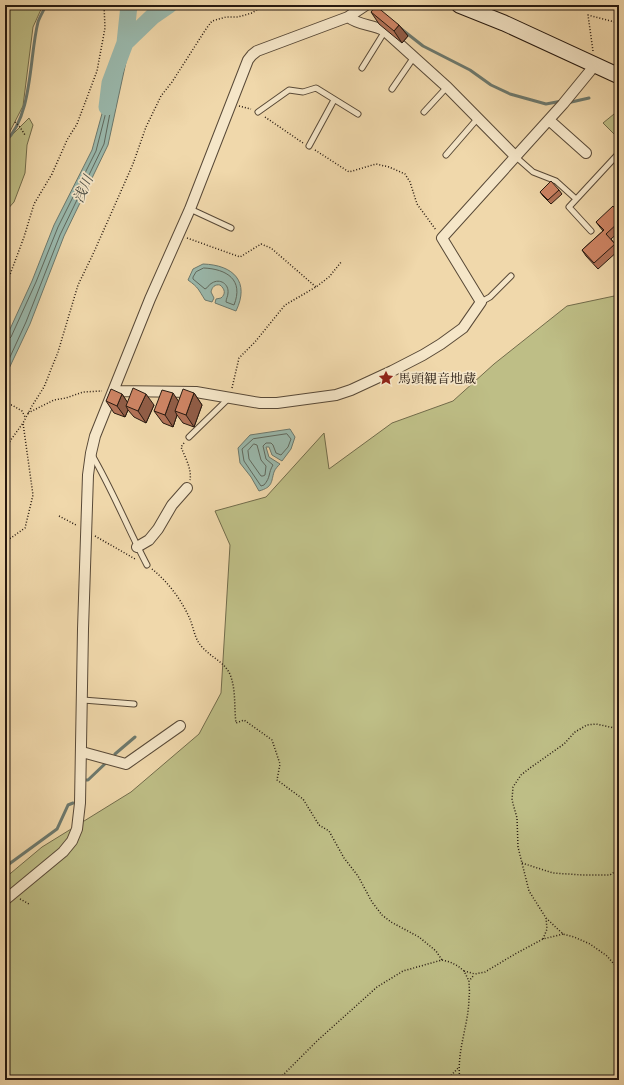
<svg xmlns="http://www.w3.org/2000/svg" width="624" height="1085" font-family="'IM FELL French Canon','Noto Serif JP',serif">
<rect width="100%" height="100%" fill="#f0d8ab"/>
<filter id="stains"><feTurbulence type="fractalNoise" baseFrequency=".005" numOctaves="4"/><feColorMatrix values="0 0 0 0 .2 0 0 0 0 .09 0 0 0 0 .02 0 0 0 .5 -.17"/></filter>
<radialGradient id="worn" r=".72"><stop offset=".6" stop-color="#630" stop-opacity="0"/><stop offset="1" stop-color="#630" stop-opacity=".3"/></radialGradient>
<path fill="#bebe86" stroke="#726c4b" d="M5 5H43L33 27 23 106 5 141Z
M614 114 619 116V139L603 123Z
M29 118 33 125 27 145 25 173 14 202 5 212V142Z
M619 295V1080H5V878L42 847 131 792 199 734 221 693 230 545 215 511 266 497 324 433 329 469 392 423 453 401 494 364 567 306Z"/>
<path fill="#9ab9ad" stroke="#6c796e" d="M125 30 131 39 108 145 64 236 30 324 5 377V340L32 281 54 225 92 150Z
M203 264C234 265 250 282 236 311L215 303 216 299 221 298C226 294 225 289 220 285 215 284 212 287 211 292L214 298 212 302 205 300C198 289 199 288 188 280L193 269Z
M290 429 295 437 291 449 282 461 272 455 269 447H266L269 457 280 464C278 466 275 469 274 472 271 482 273 487 259 491L251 477 240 463 238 448 250 435Z"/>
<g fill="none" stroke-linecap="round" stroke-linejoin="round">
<path stroke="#60695e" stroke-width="1" d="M204 268C227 269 244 280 234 305L226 302C226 299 228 296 228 293 229 284 220 278 212 283 209 284 208 288 205 289L193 279V277L196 272Z
M5 340H8L11 337 36 282 58 227 96 151 106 112 109 111 110 113 104 144 60 235 26 322 5 368
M287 434 291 439 288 447 281 455 276 453 273 445 271 443H266L263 446 266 459 273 465C268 473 271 477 264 485L261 486 244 461 242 449 253 439Z
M254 444 257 445 261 460 266 466 265 475 263 476H261L249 459 248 451Z"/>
<path stroke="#6c796e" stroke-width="3" d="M371 8 376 11
M400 28 423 46 470 70 491 85 510 94 546 104 562 101
M567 103 589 98
M5 142C33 115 29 58 38 22 40 16 44 10 46 5
M115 754 135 737
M84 784V780H88L108 761
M5 867 57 829 68 805 73 803"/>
<path stroke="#9ab9ad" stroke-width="17" d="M125 43 153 16 169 5
M107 107 110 83 125 43 129 5"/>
<g stroke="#584937" stroke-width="7">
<path id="lane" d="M362 68 385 31
M392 89 414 57
M258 112 289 90 303 92 316 88 358 114
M424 112 447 87
M309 146 334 100
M446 155 478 118
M516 157 533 172 556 181 576 199
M190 209 231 228
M591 231 569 207 619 153
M481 302 490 297 511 276
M189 437 229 398
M92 455C113 491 128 529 147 565
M83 700 134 704"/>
</g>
<g stroke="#584937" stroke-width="12">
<path id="street" d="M348 17C360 26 372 24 385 31L447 87 516 157
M549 120 586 153
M114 391 196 392 260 403H277L336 395 351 390 392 371 423 355 441 344 463 328 481 302 442 238 563 104 595 65
M137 547 149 540 158 529 172 505 187 488
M82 752 126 764 180 726
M5 900 63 852 72 841 77 829 80 803 83 629 88 475 91 453 95 436 150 299 190 209 248 60 252 55 257 51 348 17 366 5"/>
</g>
<g stroke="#261910" stroke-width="17">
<path id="secondary" d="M459 5 504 23 619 76"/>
</g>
<path stroke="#261910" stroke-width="1.5" stroke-dasharray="1 2" stroke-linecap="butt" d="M593 51 588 15 619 23
M239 106 251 109
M265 117 303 143
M15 122 20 127 25 135
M315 150 349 172 376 164 389 167 405 174 410 182 417 204 436 230
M187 238 240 257 261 244 271 248 316 287
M5 288 24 237 34 204 52 174 67 140 77 124 97 71 105 28 104 5
M232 388 239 358 255 342 285 305 316 287 329 277 342 261
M5 405H12L22 411 25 417
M28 413 54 400 66 398 83 392 102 391
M184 443 181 447C185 457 192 469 190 480
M5 453 10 441 23 423 32 406 44 387 58 352 78 285 94 252 133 164 146 127 161 96 172 82 206 29 212 21 226 17H238L252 13 264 5
M59 516 76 525
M95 536 135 559
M5 542 25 528 33 495 23 423
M152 569C167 581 181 599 189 617 193 625 194 636 199 643 208 657 226 661 231 677 236 692 234 708 236 723L244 720 272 740 280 764 277 780 303 799 319 825 329 831 344 858 358 876 372 902 382 915 391 922 419 937 436 951 442 960
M522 863 553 873 583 875H610L619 869
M20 899 29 904
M546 918 563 934 574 937 590 944 607 956 619 970
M543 939 547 929 546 918 529 891 518 847 517 818 512 800 513 787 521 775 530 768 564 744 575 732 587 725 596 724 619 729
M464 971 475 974 485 972 515 954 543 939 563 934
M278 1080 318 1040 377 987 403 971 442 960 450 962 458 966 464 971 469 981
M447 1080 458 1068
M460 1080C456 1051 469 1025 469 997 470 992 469 986 469 981L474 975"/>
<use href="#lane" stroke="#f5e6c8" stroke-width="5"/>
<use href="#street" stroke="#f5e6c8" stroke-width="10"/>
<use href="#secondary" stroke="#f5e6c8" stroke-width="15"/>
</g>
<path fill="#b27257" stroke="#261910" d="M371 12 399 25 408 36 402 43 379 24Z
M559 190 562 194 551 204 543 196 540 192Z
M619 213V232L611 239 615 244 619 250 598 269 586 256 582 250 603 231 596 222Z
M194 393 202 405 194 427 183 423 177 415 173 427 163 423 154 411 179 402Z
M122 394 127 402 154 405 146 423 134 417 128 410 125 417 114 413 106 401Z"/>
<path fill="#915d47" stroke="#261910" d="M399 25 408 36 402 43 394 31Z
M173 393 181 405 175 411 177 415 173 427 165 415Z
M194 393 202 405 194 427 186 415Z
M122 394 130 406H126L128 410 125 417 117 406Z
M146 394 154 405 146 423 138 411Z"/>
<path fill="#cf8565" stroke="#261910" d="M376 6 399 25 394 31 371 12Z
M551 181 559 190 548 200 540 192Z
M613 206 619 213V222L606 234 615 244 594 263 582 250 604 230 596 222Z
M133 388 146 394 138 411 126 406Z
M111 389 122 394 117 406 106 401Z
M183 389 194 393 186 415 175 411Z
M162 390 173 393 165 415 154 411Z"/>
<defs>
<g id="sight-bare" transform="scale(1.2)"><path d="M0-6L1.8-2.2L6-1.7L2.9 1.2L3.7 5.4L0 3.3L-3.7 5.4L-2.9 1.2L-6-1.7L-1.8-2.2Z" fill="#8f2418" stroke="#f5e6c8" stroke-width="2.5" paint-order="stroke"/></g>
</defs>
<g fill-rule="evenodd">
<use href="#sight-bare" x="386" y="378"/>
</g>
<g text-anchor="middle" stroke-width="3.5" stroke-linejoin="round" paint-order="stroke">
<g font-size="13" fill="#261910" stroke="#f5e6c8" text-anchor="start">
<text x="398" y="383">馬頭観音地蔵</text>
</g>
<g font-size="14" font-style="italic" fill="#4f5147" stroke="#f5e6c8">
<text transform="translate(83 189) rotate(-66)" y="5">浅川</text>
</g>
</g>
<rect width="624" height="1085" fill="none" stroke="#f0d8ab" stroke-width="20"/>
<rect x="6" y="6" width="612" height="1073" fill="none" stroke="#261910" stroke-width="2"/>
<rect x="10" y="10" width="604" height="1065" fill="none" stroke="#261910"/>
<rect width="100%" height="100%" filter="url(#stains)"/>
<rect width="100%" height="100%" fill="url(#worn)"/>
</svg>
